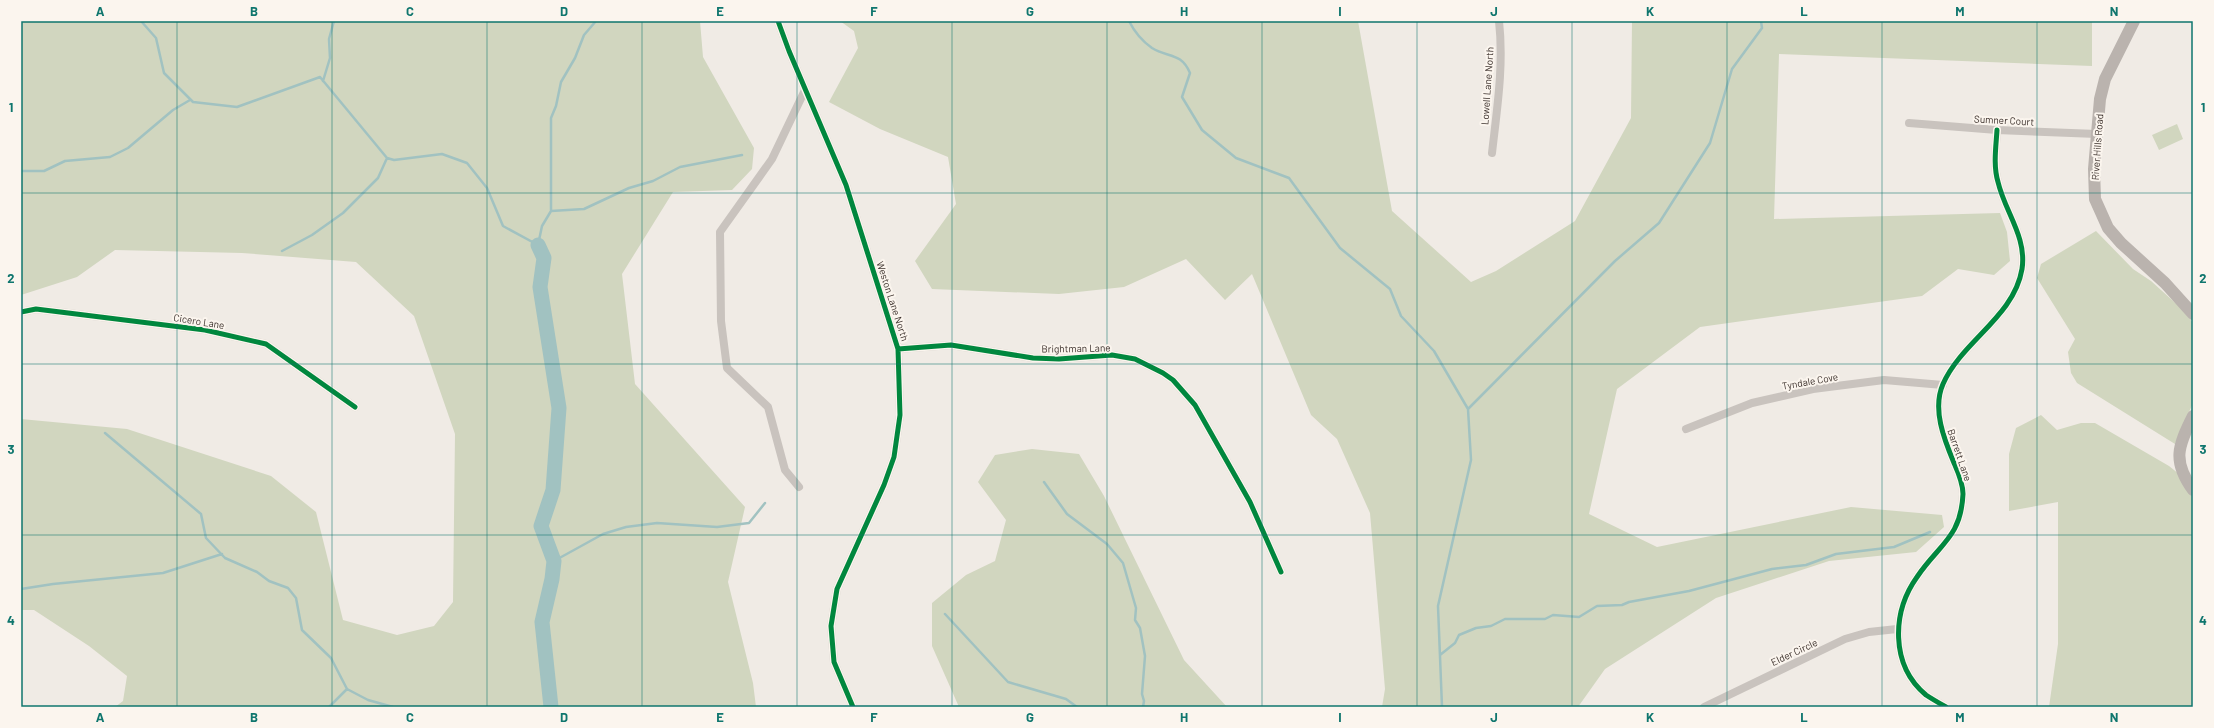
<svg xmlns="http://www.w3.org/2000/svg" width="2214" height="728" font-family="Barlow,sans-serif">
<rect width="100%" height="100%" fill="#f0ebe5"/>
<path fill="#d1d6bf" d="M21 21H700L703 57 754 148 752 169 732 190 673 192 622 274 635 384 745 507 728 582 753 683 756 707H115L123 701 127 676 89 646 34 610H21V419L127 429 271 476 316 512 343 620 397 635 434 626 453 602 455 434 414 316 356 262 242 253 115 250 77 277 21 295Z
M840 21H1358L1392 211 1471 282 1496 271 1575 221 1631 118 1632 21H2092V66L1779 54 1774 219 2000 213 2007 232 2010 261 1994 275 1958 269 1922 296 1700 327 1617 389 1589 514 1657 547 1851 507 1942 515 1944 527 1916 552 1829 561 1716 598 1605 669 1578 707H1382L1385 689 1370 513 1337 439 1311 415 1252 274 1225 300 1186 259 1124 287 1059 294 932 289 915 261 956 204 948 157 880 129 829 102 858 48 854 31Z
M2177 124 2183 139 2159 150 2152 135Z
M2096 231 2133 269 2151 281 2182 309 2193 323V403L2175 444 2077 383 2071 373 2068 352 2075 339 2037 278 2041 264Z
M2041 415 2057 430 2081 423H2095L2169 466 2179 474 2193 498V707H2049L2058 644V502L2009 511V454L2016 428Z
M1032 449 1079 454 1104 496 1184 660 1227 707H959L932 646V603L966 575 995 561 1006 520 978 482 995 455Z"/>
<g fill="none" stroke-linecap="round" stroke-linejoin="round">
<path stroke="#a1c2c1" stroke-width="2.5" d="M141 21 156 38 164 73 193 102 237 107 320 77 387 158 394 160 442 154 467 163 487 188 503 226 538 245 542 226 551 211V118L556 106 561 82 575 58 584 35 596 21
M1129 21C1134 31 1142 41 1152 48 1168 58 1181 52 1190 73L1182 97 1202 130 1236 158 1289 178 1340 248 1390 289 1401 316 1434 351 1468 409
M323 81 330 58 329 39 334 21
M21 171H44L65 161 110 157 128 148 173 110 190 100
M551 211 584 209 629 188 653 181 680 167 742 155
M282 251 312 235 343 213 378 178 387 158
M105 433 201 514 206 538 225 558 257 572 269 581 288 588 296 598 302 630 331 658 347 689 368 700 393 707
M1044 482 1067 514 1107 544 1123 563 1136 608 1135 620 1140 628 1145 656 1142 694 1144 701 1143 707
M554 561 603 534 626 527 657 523 717 527 749 523 765 503
M21 589 53 584 163 573 222 554
M945 614 1008 682 1066 699 1077 707
M1440 655 1455 643 1459 635 1476 628 1491 626 1505 619H1545L1553 615 1579 617 1597 606 1622 605 1629 602 1689 591 1772 569 1806 565 1836 554 1894 547 1930 532
M329 707 347 689
M1442 707 1438 606 1471 460 1468 409 1615 261 1659 223 1710 143 1732 69 1762 28 1761 21"/>
<path stroke="#a1c2c1" stroke-width="15" d="M538 245 544 258 540 287 559 408 553 490 541 526 554 561 552 579 542 622 551 707"/>
<path stroke="#c9c3be" stroke-width="8" d="M778 21 789 51 846 185 898 349 900 415 894 457 884 485 837 589 831 626 834 662 853 707
M1909 123 1997 130 2097 134
M1492 153C1497 109 1504 65 1499 21
M21 312 36 309 205 330 266 344 355 407
M898 349 951 345 1033 358 1059 359 1112 355 1135 359 1163 373 1173 380 1195 405 1250 502 1281 572
M1686 429 1752 403 1813 389 1884 380 1943 385
M799 487 785 470 768 407 727 368 721 321 720 232 772 159 805 90
M1704 707 1845 639 1869 632 1897 629
M1946 707C1939 703 1932 699 1926 695 1890 665 1892 612 1917 577 1939 544 1961 538 1963 494 1963 483 1958 472 1954 463 1944 439 1932 409 1943 384 1962 341 2014 317 2022 269 2027 237 2005 212 1998 182 1993 165 1996 147 1997 130"/>
<path stroke="#bab3ae" stroke-width="12" d="M2134 21 2105 79 2100 99 2094 169 2095 199 2108 228 2121 243 2165 283 2193 314
M2193 416C2178 446 2172 461 2193 490"/>
<g stroke="#fbf5ee" stroke-width="8">
<path id="cycleway" d="M778 21 789 51 846 185 898 349 900 415 894 457 884 485 837 589 831 626 834 662 853 707
M21 312 36 309 205 330 266 344 355 407
M898 349 951 345 1033 358 1059 359 1112 355 1135 359 1163 373 1173 380 1195 405 1250 502 1281 572
M1946 707C1939 703 1932 699 1926 695 1890 665 1892 612 1917 577 1939 544 1961 538 1963 494 1963 483 1958 472 1954 463 1944 439 1932 409 1943 384 1962 341 2014 317 2022 269 2027 237 2005 212 1998 182 1993 165 1996 147 1997 130"/>
</g>
<use href="#cycleway" stroke="#00873e" stroke-width="5"/>
</g>
<path fill="none" stroke="#0f766e" stroke-width="1" stroke-opacity="0.55" d="M177 21V707M332 21V707M487 21V707M642 21V707M797 21V707M952 21V707M1107 21V707M1262 21V707M1417 21V707M1572 21V707M1727 21V707M1882 21V707M2037 21V707M21 193H2193M21 364H2193M21 535H2193"/>
<g text-anchor="middle" stroke-width="4" stroke-linejoin="round" paint-order="stroke">
<g font-size="10" fill="#3b302b" stroke="#fbf5ee">
<text transform="translate(1487 86) rotate(-86)" y="4">Lowell Lane North</text>
<text transform="translate(2004 120) rotate(3)" y="4">Sumner Court</text>
<text transform="translate(2097 147) rotate(-86)" y="4">River Hills Road</text>
<text transform="translate(893 301) rotate(72)" y="4">Weston Lane North</text>
<text transform="translate(199 321) rotate(9)" y="4">Cicero Lane</text>
<text transform="translate(1076 348) rotate(-1)" y="4">Brightman Lane</text>
<text transform="translate(1810 381) rotate(-10)" y="4">Tyndale Cove</text>
<text transform="translate(1960 455) rotate(71)" y="4">Barrett Lane</text>
<text transform="translate(1794 652) rotate(-25)" y="4">Elder Circle</text>
</g>
</g>
<rect width="2214" height="728" fill="none" stroke="#fbf5ee" stroke-width="44"/>
<rect x="22" y="22" width="2170" height="684" fill="none" stroke="#0f766e" stroke-width="1.5"/>
<g font-size="13" text-anchor="middle" font-weight="bold" fill="#0f766e">
<text x="100" y="16">A</text>
<text x="254" y="16">B</text>
<text x="410" y="16">C</text>
<text x="564" y="16">D</text>
<text x="720" y="16">E</text>
<text x="874" y="16">F</text>
<text x="1030" y="16">G</text>
<text x="1184" y="16">H</text>
<text x="1340" y="16">I</text>
<text x="1494" y="16">J</text>
<text x="1650" y="16">K</text>
<text x="1804" y="16">L</text>
<text x="1960" y="16">M</text>
<text x="2114" y="16">N</text>
<text x="11" y="112">1</text>
<text x="2203" y="112">1</text>
<text x="11" y="283">2</text>
<text x="2203" y="283">2</text>
<text x="11" y="454">3</text>
<text x="2203" y="454">3</text>
<text x="11" y="625">4</text>
<text x="2203" y="625">4</text>
<text x="100" y="722">A</text>
<text x="254" y="722">B</text>
<text x="410" y="722">C</text>
<text x="564" y="722">D</text>
<text x="720" y="722">E</text>
<text x="874" y="722">F</text>
<text x="1030" y="722">G</text>
<text x="1184" y="722">H</text>
<text x="1340" y="722">I</text>
<text x="1494" y="722">J</text>
<text x="1650" y="722">K</text>
<text x="1804" y="722">L</text>
<text x="1960" y="722">M</text>
<text x="2114" y="722">N</text>
</g>
</svg>
